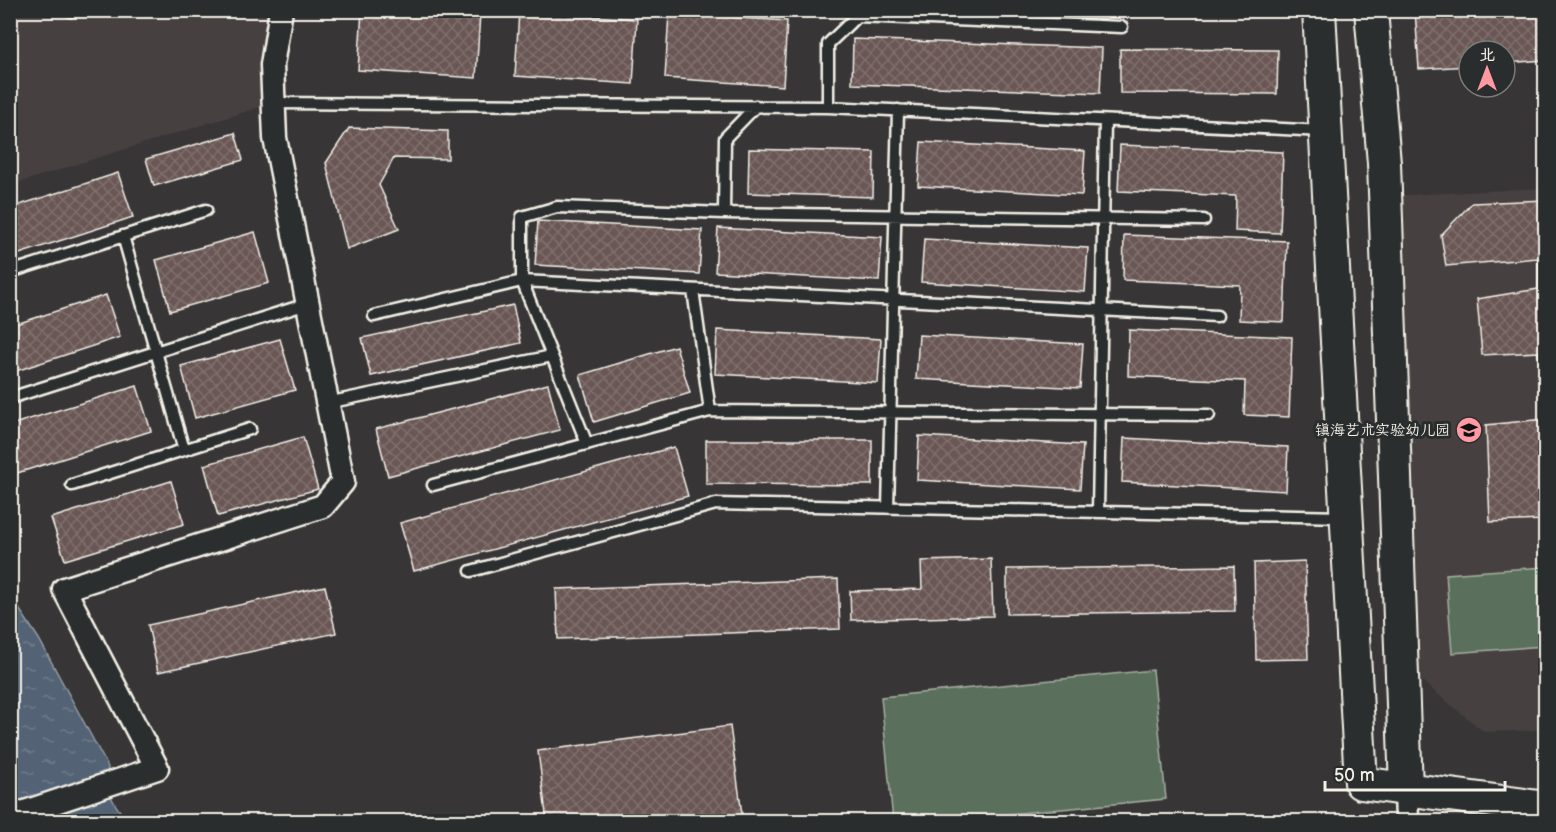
<svg xmlns="http://www.w3.org/2000/svg" width="1556" height="832" font-family="'Balsamiq Sans','LXGW WenKai TC',sans-serif">
<defs>
<pattern id="water-ripples" width="26" height="14" patternUnits="userSpaceOnUse" patternTransform="scale(1.5)"><rect width="26" height="14" fill="#526474"/><path d="M2 4q2-2 4 0t4 0M15 11q2-2 4 0t4 0" fill="none" stroke="#6c7b88"/></pattern>
<pattern id="building-cross-hatch" width="8" height="8" patternUnits="userSpaceOnUse" patternTransform="scale(1.5)"><rect width="8" height="8" fill="#695755"/><path d="M0 0l8 8M0 8l8-8" fill="none" stroke="#7f706d"/></pattern>
</defs>
<rect width="100%" height="100%" fill="#373536"/>
<filter id="ink" filterUnits="userSpaceOnUse"><feTurbulence type="fractalNoise" baseFrequency=".0167" numOctaves="2"/><feDisplacementMap in="SourceGraphic" scale="12" xChannelSelector="R" yChannelSelector="G"/><feConvolveMatrix kernelMatrix="1 2 1 2 8 2 1 2 1" color-interpolation-filters="sRGB"/></filter>
<g filter="url(#ink)">
<path fill="#463f3f" d="M11 11H281L273 103 11 185Z
M1545 188V730L1484 732 1401 664 1385 196Z"/>
<path fill="#5a6f5b" stroke="#a7b0a2" stroke-width="1.5" d="M1545 567V646L1452 653 1446 574Z
M1153 670 1166 799 936 821H893L881 697Z"/>
<path fill="url(#water-ripples)" stroke="#939ca2" stroke-width="1.5" d="M10 595 39 639 108 767C104 789 114 807 129 821H11Z"/>
<path fill="url(#building-cross-hatch)" stroke="#f4f1e8" stroke-width="1.5" d="M362 10H441L480 13 476 78 358 70Z
M1415 10H1546V60L1505 63V51H1469V66L1419 69Z
M519 11 637 19 633 84 515 76Z
M669 13 787 21 783 86 665 78Z
M853 39 1102 48 1100 93 852 84Z
M1120 49 1278 50 1277 94 1120 93Z
M349 128 448 131V159L394 158 379 185 399 229 347 249 326 163Z
M235 133 243 160 154 186 146 159Z
M921 142 1085 151 1082 195 918 186Z
M1120 145 1283 152 1280 233 1235 231 1236 196 1118 191Z
M749 149 874 152 873 197 748 193Z
M118 173 133 217 10 257V208Z
M1546 200V520L1490 522 1486 425 1545 419 1538 352 1482 355 1477 299 1538 289V258L1446 266 1441 235 1472 203Z
M538 221 702 230 699 274 535 265Z
M718 228 882 237 879 281 715 272Z
M255 232 269 283 170 311 156 260Z
M1124 235 1287 241 1284 322 1239 320 1240 285 1123 280Z
M924 239 1088 248 1085 292 921 282Z
M106 295 120 337 10 373V326Z
M513 305 521 343 371 376 362 338Z
M717 330 881 339 878 383 715 374Z
M1129 330 1292 337 1289 417 1244 415 1245 381 1128 376Z
M919 335 1083 344 1080 388 916 379Z
M280 339 295 390 195 418 181 366Z
M676 346 690 393 594 422 580 375Z
M548 384 560 430 388 476 376 429Z
M137 386 151 431 14 474 10 462V425Z
M919 436 1083 445 1080 489 917 480Z
M303 437 318 489 218 516 204 465Z
M1124 438 1288 447 1286 491 1122 482Z
M706 440H872V485L706 484Z
M674 447 688 496 414 571 400 523Z
M171 481 184 524 65 560 51 518Z
M991 559 993 616 851 620 850 591 922 589 921 561Z
M1305 561 1308 659 1256 660 1254 563Z
M1234 566 1235 611 1007 614V569Z
M838 579 840 629 558 639 556 589Z
M325 586 336 633 158 672 148 625Z
M730 726 743 822H547L538 751Z"/>
<g fill="none" stroke-linecap="round" stroke-linejoin="round">
<g stroke="#f4f1e8" stroke-width="15">
<path id="lane" d="M71 10V11
M273 103 828 107 1323 131
M828 107V44L857 16 1122 27
M724 213 725 138 756 106
M123 236 184 450
M10 272 206 210
M693 290 710 411
M374 316 522 281 1217 316
M10 398 307 304
M327 403 552 356
M587 444 522 281V217L557 207 724 213 1204 220
M72 485 250 429
M433 485 710 411 1209 415
M888 508 898 110
M1098 512 1105 121
M471 571 716 504 1344 517"/>
</g>
<g stroke="#f4f1e8" stroke-width="27">
<path id="street" d="M1406 790 1407 822
M10 817 157 768 64 589 323 506 343 482 275 138 272 65 281 10"/>
</g>
<g stroke="#f4f1e8" stroke-width="36">
<path id="secondary" d="M1319 10 1361 783 1546 808
M1371 10 1384 163 1406 790"/>
</g>
<use href="#lane" stroke="#2a2d2e" stroke-width="10"/>
<use href="#street" stroke="#2a2d2e" stroke-width="22"/>
<use href="#secondary" stroke="#2a2d2e" stroke-width="32"/>
</g>
</g>
<defs>
<g id="school-disc" transform="scale(1.35)"><circle r="9.5" fill="#ff9aa2" stroke="#2a2d2e"/><path d="M0-5L7-2L0 1L-7-2ZM-4 1L0 2.5L4 1V4Q0 6-4 4Z" fill="#111"/></g>
</defs>
<g fill-rule="evenodd">
<use href="#school-disc" x="1469" y="430"/>
</g>
<g text-anchor="middle" stroke-width="6" stroke-linejoin="round" paint-order="stroke">
<g font-size="15" fill="#f4f1e8" stroke="#2a2d2e" text-anchor="end">
<text x="1450" y="435">镇海艺术实验幼儿园</text>
</g>
</g>
<rect width="1556" height="832" fill="none" stroke="#2a2d2e" stroke-width="36"/>
<rect x="18" y="18" width="1520" height="796" fill="none" stroke="#f4f1e8" stroke-width="2" filter="url(#ink)"/>
<g transform="translate(1487 69)"><circle r="28" fill="#2a2d2e" stroke="#7b7b78" stroke-width="1.5"/>
<path d="M0-4.5L10 22L0 15L-10 22Z" fill="#ff9aa2"/>
<text y="-9" font-size="16" font-weight="bold" text-anchor="middle" fill="#f4f1e8">北</text>
</g>
<path d="M1325 781v9h180v-9" fill="none" stroke="#f4f1e8" stroke-width="3"/>
<text x="1334" y="781" font-size="18" fill="#f4f1e8" stroke="#2a2d2e" stroke-width="4.5" paint-order="stroke">50 m</text>
</svg>
